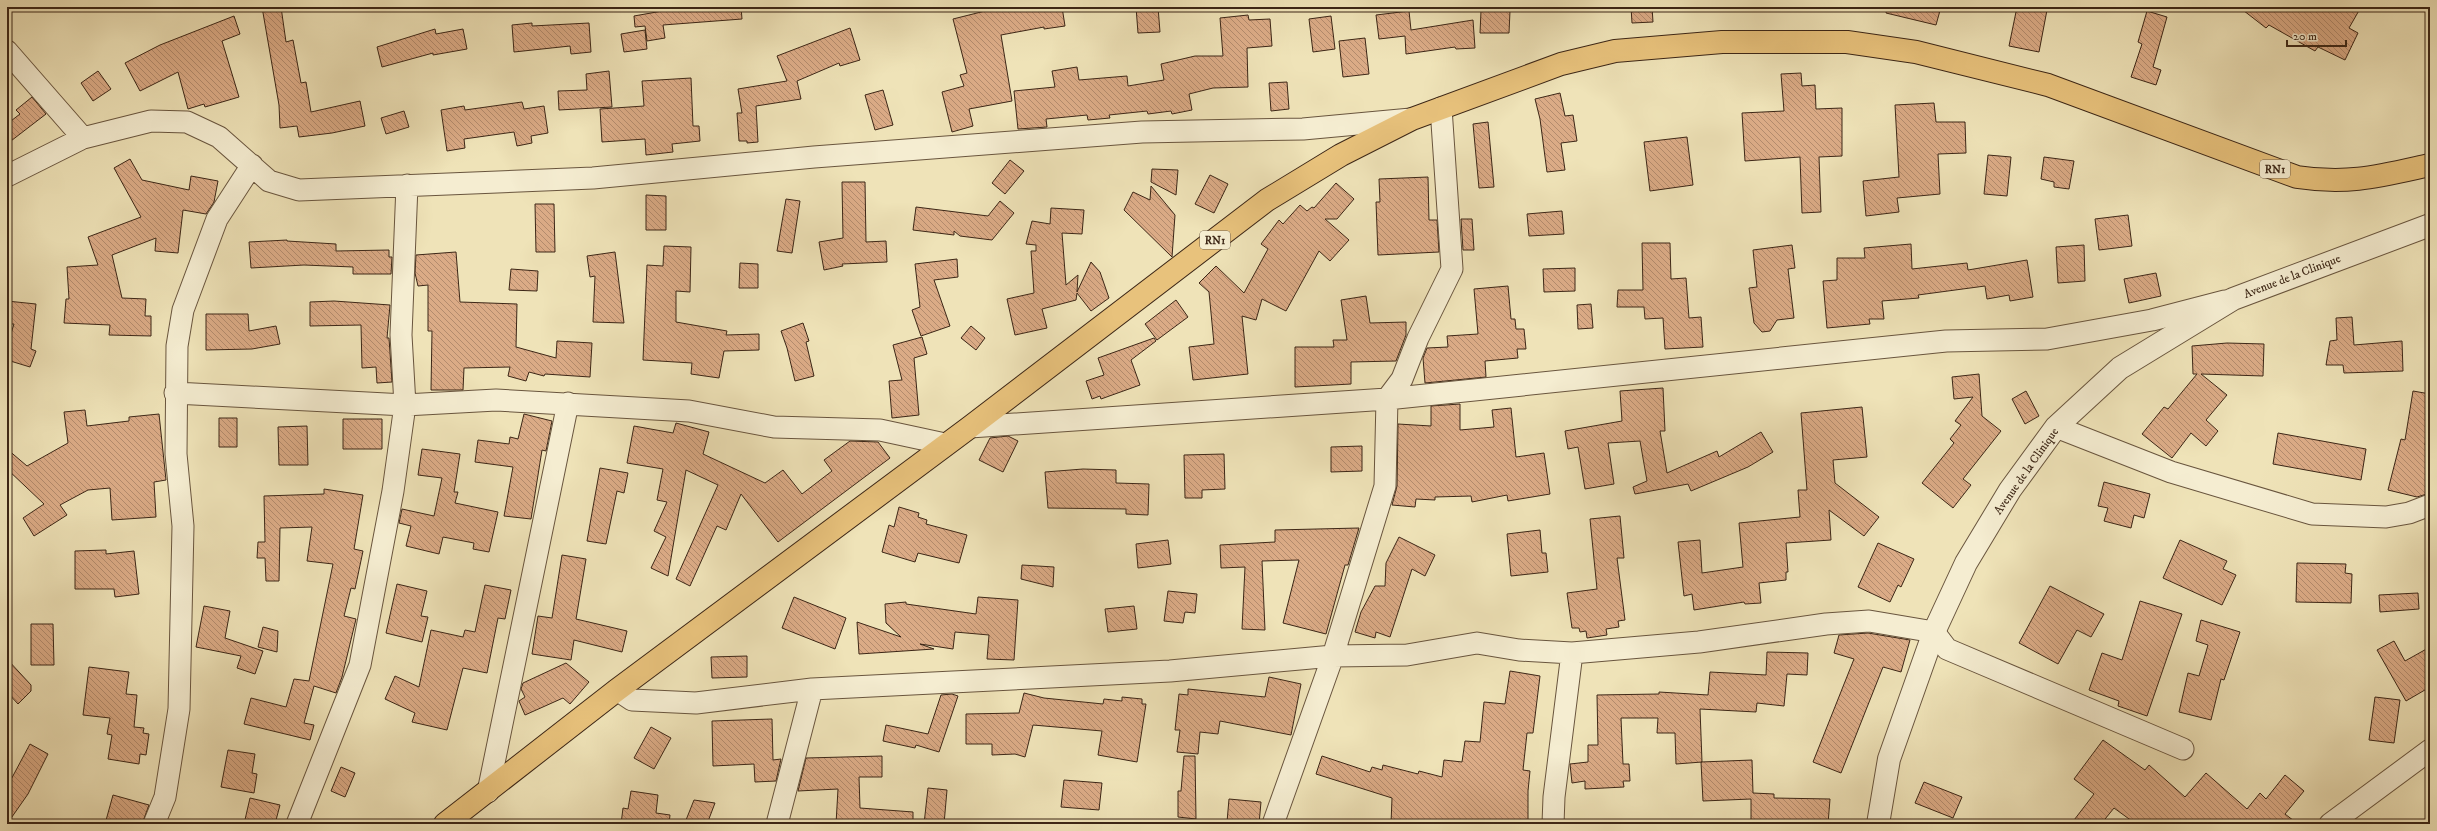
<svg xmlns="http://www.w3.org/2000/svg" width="2437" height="831" font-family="'IM FELL DW Pica',serif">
<defs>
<pattern id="building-back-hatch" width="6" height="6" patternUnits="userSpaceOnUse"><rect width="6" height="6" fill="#dbab86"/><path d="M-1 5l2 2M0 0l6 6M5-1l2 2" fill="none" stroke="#b38b6d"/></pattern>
</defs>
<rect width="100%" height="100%" fill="#efe3b8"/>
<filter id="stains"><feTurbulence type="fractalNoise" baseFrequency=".005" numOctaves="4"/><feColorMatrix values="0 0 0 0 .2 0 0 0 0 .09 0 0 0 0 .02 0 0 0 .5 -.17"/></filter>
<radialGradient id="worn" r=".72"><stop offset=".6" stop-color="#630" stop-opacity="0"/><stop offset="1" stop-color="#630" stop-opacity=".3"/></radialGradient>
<path fill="url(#building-back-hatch)" stroke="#3c2616" d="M262 7H281L286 42 293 40 301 83 306 82 311 112 360 101 365 126 332 133 299 137 297 126 280 128 279 105Z
M685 7H741L742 19 663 25 665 38 647 41 645 26 635 27 634 16Z
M1001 7H1062L1065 26 1044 29V27L1001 35 1012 101 969 109 973 126 952 132 942 92 964 86 960 75 967 73 953 19Z
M1136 7H1158L1160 32 1138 33Z
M1631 7H1652L1653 22 1632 23Z
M1887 7H1941L1936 25 1886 13Z
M2017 7 2047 10 2039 52 2009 46Z
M2239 7H2361L2349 28 2358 33 2345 60 2318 47 2315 51 2269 25 2266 28Z
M1409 11 1411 30 1473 20 1475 48 1456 49 1455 47 1406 54 1405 36 1379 39 1376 15Z
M1481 11H1510L1509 33H1480Z
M2147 11 2167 17 2153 67 2161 70 2156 85 2131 77 2142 44 2138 42Z
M1248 15 1249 20 1270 19 1272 46 1247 48 1248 87 1213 88 1189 94 1192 110 1172 114 1171 111 1148 114 1147 111 1109 115 1110 118 1088 120 1087 115 1046 119 1047 127 1018 129 1014 91 1055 87 1052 71 1077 67 1079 80 1127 76 1128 86 1164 80 1161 64 1195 56H1223L1220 18Z
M234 16 240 34 222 41 239 97 205 107 204 104 188 109 178 72 140 91 125 63 160 45Z
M1331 16 1335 49 1313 52 1309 19Z
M532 23V26L589 23 591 52 571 54 570 46 514 52 512 25Z
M850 28 860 60 840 66 839 63 797 81 801 99 756 106 758 142 747 143V141H739L737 113H742L738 89 787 81 777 56Z
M435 29 436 34 463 29 467 49 433 55V53L382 67 377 47Z
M645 30 647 49 624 52 621 34Z
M1365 38 1369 74 1343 77 1339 41Z
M98 71 111 89 93 101 81 83Z
M609 71 612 107 559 110 558 91 587 90 586 74Z
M1801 73 1802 86 1815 85 1816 109 1842 108V156L1819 157 1821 212 1802 213 1800 157 1745 161 1742 113 1784 111 1781 74Z
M691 78 693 126H699L700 141 672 144 673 152 646 155 645 139 602 142 600 109 644 106 642 81Z
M1287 82 1289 109 1271 111 1269 83Z
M883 90 893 125 875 130 865 95Z
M1560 93 1565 116 1573 115 1577 141 1561 143 1565 170 1547 172 1540 119 1535 99Z
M32 97 46 114 7 144V124L20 114 16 110Z
M522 102 524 109 544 106 548 133 531 136 532 143 517 146 514 132 464 139 465 148 447 151 441 110 464 106 465 110Z
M1934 103 1936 122H1965L1966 153 1938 154 1940 194 1897 198 1899 212 1866 216 1863 181 1899 177 1895 105Z
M404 111 409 127 386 134 381 118Z
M1488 122 1494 187 1479 188 1473 124Z
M1687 137 1693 185 1650 191 1644 142Z
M1988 155 2011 157 2007 196 1984 194Z
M2044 157 2074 161 2069 189 2054 187V182L2041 179Z
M130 159 142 180 189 190 191 176 218 181 214 202 206 214 183 210 178 253 155 251 156 238 112 255 122 298 146 299 145 316H151V336L109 335 110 325 64 323 66 299H69L67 267 98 265 88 237 141 217 114 168Z
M1010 160 1024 171 1005 194 992 183Z
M1152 169 1178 170 1176 195 1151 182Z
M1210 175 1228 184 1214 213 1195 204Z
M1428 177 1429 220H1437L1439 252 1378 255 1376 202H1380L1379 179Z
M842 182H865L866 242 886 241 887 262 842 264 843 266 824 270 819 242 843 238Z
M1336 183 1354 199 1337 219H1325L1349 240 1330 261 1319 251 1286 311 1262 299 1256 320 1242 316 1248 374 1193 380 1189 347 1214 344 1209 292 1199 283 1216 266 1244 293 1268 249 1261 244 1279 220 1283 224 1300 205 1307 211 1312 207 1314 208Z
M1151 186 1175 215 1172 257 1124 210 1133 192 1150 200Z
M646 195 666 196V230H646Z
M786 199 800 201 792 253 777 251Z
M1000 201 1014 213 992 240 960 236 954 231V235L913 230 916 207 988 216Z
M535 204H554L555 252H536Z
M1051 208 1084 210 1082 234 1062 233 1066 285 1078 275 1077 292 1091 262 1100 272 1109 298 1091 311 1077 293 1076 300 1042 309 1047 328 1015 335 1007 299 1034 293 1031 251H1036V245L1026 244 1032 221 1050 224Z
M1562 211 1564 234 1529 236 1527 214Z
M2128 215 2132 246 2099 250 2095 219Z
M1461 219H1472L1474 250H1463Z
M287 240V241L336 244V251L389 250V257H392L391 274H353V267L304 265 251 268 249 242Z
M1642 243H1670L1671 279 1686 278 1689 318 1701 317 1703 347 1665 349 1663 318 1645 319 1644 307H1617L1618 290H1643Z
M1911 244 1912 269 1967 263 1968 270 2027 260 2033 297 2010 301 2009 295 1987 299 1985 286 1918 295 1919 298 1882 301 1884 319H1869L1870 324 1827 328 1823 281 1837 280V258H1865L1864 248Z
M1792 245 1795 268 1788 269 1794 318 1777 320 1770 331 1762 332 1754 323 1749 288 1757 287 1753 250Z
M2084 245 2085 281 2058 283 2056 247Z
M664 246 691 247 690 292 676 291V322L727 331 726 335 759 334V350L724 351 719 378 691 374 692 363 643 360 647 265 663 266Z
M456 252 460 302 517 304 516 347 556 358 557 341 592 343 590 377 545 374 544 376 529 372 526 381 508 376 510 367 464 368 463 390H431L432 331H428V285L418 286 415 273 416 255Z
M615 252 624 323 593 322 595 276 590 277 587 256Z
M957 259 958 277 934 280 950 326 921 336 912 310 920 307 915 264Z
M740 263 758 264V288H739Z
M1575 268V291L1544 292 1543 269Z
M511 269 538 271 537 291 509 290Z
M2156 273 2161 296 2129 303 2124 279Z
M1508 286 1511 319H1515L1516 329H1524L1526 349H1517L1518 358 1485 361 1486 377 1425 383 1423 358 1427 348 1448 347 1447 336 1478 334 1474 289Z
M1366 296 1370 323 1406 322V335L1396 361 1351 362V384L1295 387V347H1334L1333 340H1347L1341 300Z
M1176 300 1188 317 1157 340 1145 324Z
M7 301 36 304 31 349 36 351 30 367 7 360V346L14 324H7Z
M334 301 390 305 387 338H389L392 382 377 383 376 367 362 368 361 325 310 326V302Z
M1591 304 1593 328 1578 329 1577 305Z
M206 314H248L249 331 276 326 280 344 252 349 206 350Z
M2352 317 2354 345 2402 341 2403 371 2344 373 2343 365H2326L2330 341 2337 340 2336 318Z
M803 323 809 341 806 342 814 376 795 381 787 348 781 331Z
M971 326 985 338 976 350 961 338Z
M922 337 927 354 914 358 919 415 892 418 889 381 902 380 893 345Z
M1154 338 1156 341 1131 360 1140 385 1101 399 1100 396 1092 399 1086 381 1104 375 1098 358Z
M2227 343 2264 344 2263 376 2201 374 2227 395 2206 420 2218 431 2206 446 2191 433 2172 458 2142 434 2164 407 2168 409 2197 374H2193L2192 346Z
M1979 374 1982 416 2001 431 1963 479 1971 485 1953 508 1922 483 1954 443 1950 439 1961 425 1955 421 1973 397 1954 399 1952 377Z
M1663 388 1665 431H1660L1667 473 1717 451 1719 457 1761 432 1773 452 1748 467 1691 491 1688 484 1635 494 1633 487 1647 481 1640 441 1608 443 1614 484 1585 489 1578 447 1568 449 1565 431 1622 421 1620 391Z
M2026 391 2039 416 2025 424 2012 399Z
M2413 391 2430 394V414L2425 445 2430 446V493L2417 497 2388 490 2401 439 2405 440Z
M1460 404V430L1494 427 1492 410 1511 408 1516 457 1544 453 1550 494 1508 501 1507 495 1472 502 1471 496 1435 497V500L1416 499 1415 507 1392 505 1397 486 1398 424 1431 426V406Z
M1862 407 1867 457 1833 460 1835 483 1879 517 1864 536 1829 510 1831 540 1786 543 1788 572H1786V580L1759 583 1761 603 1745 604 1744 602 1694 610 1692 594 1684 596 1678 542 1700 540 1702 573 1743 567 1739 523 1800 517 1798 490H1807L1801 413Z
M85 410 87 426 129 421V417L159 414 166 480 154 482 156 517 112 520 110 488 88 490 60 505 67 515 34 536 23 518 44 504 7 469V449L27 466 68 443 64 412Z
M524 414 552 421 546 451 542 450 531 519 504 516 513 467 475 462 478 440 509 444 510 437 518 439Z
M219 418H237V447H219Z
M343 419H382V449H343Z
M676 423 709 432 703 454 765 483 783 470 802 494 832 471 824 460 850 441 878 442 890 458 778 542 741 494 726 530 717 526 690 586 676 579 718 485 686 470 668 576 651 568 666 537 654 531 667 502 657 500 663 469 627 463 634 426 673 433Z
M307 426 308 465H279L278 427Z
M2278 433 2366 449 2361 480 2273 464Z
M1008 436 1018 441 1003 472 979 460 990 438Z
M1362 446V471L1331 472V447Z
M422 449 460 454 454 492H458L455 503 498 512 489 552 473 549 474 543 443 537 439 554 406 546 411 526 399 523 402 509 434 516 442 478 418 475Z
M1224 454 1225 489 1202 490V498H1185L1184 455Z
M600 468 628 473 624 493 617 491 606 544 587 541Z
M1083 469 1116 470V483L1149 484 1148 515 1126 514V509L1048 508 1045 472Z
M2104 482 2150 494 2144 518 2134 515 2131 528 2104 521 2108 508 2098 506Z
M324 489 363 495 354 549 363 551 355 589 351 588 344 616 356 619 342 677 336 693 314 686 304 723 314 725 310 740 244 724 251 698 286 707 294 679 309 681 333 564 307 561 312 527 280 528 279 581H266L265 558H257L258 542H265L264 496 324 494Z
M899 507 919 513 918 517 927 520 926 524 967 535 959 563 918 553 915 562 882 552 889 525 894 527Z
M1620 516 1624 558H1617L1625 620 1618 621 1619 627 1606 629 1607 635 1587 638 1586 631 1580 632 1579 628H1572L1567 593 1597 589 1590 519Z
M1359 528 1348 565H1345L1326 634 1283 623 1299 560 1262 561 1265 630 1242 629 1245 567 1221 568 1220 545 1275 542V530Z
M1540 530 1542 553H1546L1548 572 1511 576 1507 534Z
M1399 537 1435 555 1425 576 1412 569 1390 637 1376 632 1375 638 1355 632 1361 612 1375 586H1385L1386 563Z
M1168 540 1171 564 1138 568 1136 544Z
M2180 540 2227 561 2223 569 2236 575 2222 605 2163 578Z
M1878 543 1914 559 1901 587 1898 585 1890 602 1858 587Z
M106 550V554L134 551 139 594 115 597 114 589H75V551Z
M562 555 586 559 576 619 627 631 622 652 574 640 571 660 532 654 538 616 552 618Z
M2297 563 2346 564 2345 573 2352 574 2351 603 2296 602Z
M1022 565 1054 567 1053 587 1021 579Z
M397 584 427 591 421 616 428 617 422 642 386 633Z
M485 585 511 590 505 619 498 618 487 673 463 668 447 730 412 722 415 713 385 699 395 676 419 687 431 630 463 637 465 630 475 632Z
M2050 586 2104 614 2091 637 2077 630 2058 664 2019 643Z
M1168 591 1197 594 1195 613 1185 612 1183 623 1164 621Z
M2418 593 2419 609 2380 612 2379 595Z
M794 597 846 618 835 649 782 628Z
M978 597 1018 600 1014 660 987 659 989 635 955 632 953 649 920 644 934 649 859 654 857 622 901 637 886 623 885 604 906 602V604L976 614Z
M2140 601 2182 614 2147 716 2118 706 2119 701 2089 690 2102 653 2122 660Z
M204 606 230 611 225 638 263 651 255 674 237 668 241 656 196 647Z
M1134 606 1137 629 1108 632 1105 609Z
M2201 620 2240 632 2224 680 2221 679 2211 720 2179 712 2188 673 2199 676 2208 645 2196 641Z
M31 624H53L54 665H31Z
M263 627 278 631 277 652 258 647Z
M1868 633 1910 640 1901 672 1883 667 1841 773 1813 762 1854 659 1834 653 1839 635Z
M2394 641 2405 661 2430 647V687L2406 701 2377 650Z
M1767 652 1808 653 1807 675 1787 674 1784 706 1757 703 1756 712 1700 709 1702 762 1676 764 1675 733H1657L1658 718H1621L1623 764H1629L1630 781H1623L1624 787 1585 789V781L1572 783 1570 764 1588 762V745H1598L1597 695 1659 694V692L1708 695 1710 672 1766 675Z
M747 656V677L712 678 711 657Z
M7 659 31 685V691L18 704 7 692Z
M566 663 589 682 570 704 563 698 525 715 519 701 525 697 521 689 523 683Z
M89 667 129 672 126 694 137 695 134 727 144 728 143 733 149 734 146 755 140 754 139 764 108 759 112 735 107 734 110 718 83 715Z
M1510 671 1540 676 1533 733H1527L1523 770 1530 771 1528 791V823L1391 824 1392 798 1316 774 1322 756 1370 772 1372 767 1382 770 1383 765 1418 774 1419 771 1442 777 1444 760 1462 762 1465 741 1480 742 1484 702 1505 704Z
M1269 677 1301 684 1291 735 1220 721 1218 734 1200 732 1198 754 1177 752 1180 730H1175L1179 694 1188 695V689L1265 697Z
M1024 693 1044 698 1103 704 1104 699 1122 701V697L1142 699V704H1146L1137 762 1098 755 1102 731 1033 725 1025 757 1015 754 992 755V744H966V714L1019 713Z
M952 694 958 696 939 752 916 745 915 748 883 741 886 725 928 734 941 695Z
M2375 697 2400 700 2394 743 2369 740Z
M772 719 773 760 781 759 776 781 755 782 754 764 713 766 712 721Z
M651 727 671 738 654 769 634 758Z
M2103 740 2145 770 2149 765 2185 797 2206 773 2247 809 2260 793 2266 799 2285 775 2304 791 2285 814 2298 824H2136L2114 808 2101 824H2071L2094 794 2074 779Z
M30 744 48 754 28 794 7 824V787Z
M228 750 255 754 252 773 257 774 254 793 221 787Z
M882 756V777H859L860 808 913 812V824H836L838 789 798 791 806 758Z
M1184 756H1195L1196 819 1178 817V791H1181Z
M1752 760 1753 793 1774 794V798L1830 799 1828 824H1751V799L1703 801 1701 762Z
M341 767 355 773 345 797 331 791Z
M1064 780 1102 783 1099 810 1061 807Z
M1924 782 1962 797 1953 818 1915 803Z
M928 788 947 790 944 824H924Z
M631 791 658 795 656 813 670 815 669 824H621L623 808 628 809Z
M113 795 149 805 142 824H105Z
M250 798 280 805 275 824H244Z
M1229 799 1261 802 1259 824 1227 822Z
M694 800 715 803 707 824H697L686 820Z"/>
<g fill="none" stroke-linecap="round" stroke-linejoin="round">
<g stroke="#69553e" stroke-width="23">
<path id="minor" d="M7 51 83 138
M7 176 83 138 151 121 187 122 219 137 269 181 299 190 593 178 814 157 1142 132 1303 129 1411 119
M175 393 405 405 496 400 689 411 774 427 880 430 945 444
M970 427 1387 399 1946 341 2047 339 2152 320 2225 301
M2056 427 2171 472 2312 514 2386 517 2409 513 2430 505
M617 690 632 700 696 703 812 689 1170 671 1333 656 1407 655 1477 643 1519 650 1572 653 1699 642 1826 624 1869 621 1934 632 1947 649 2183 749
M488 792 568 403
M154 824 165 797 179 709 183 526 176 454 177 346 183 310 217 219 252 165
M297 824 360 665 393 491 405 405 401 335 407 185
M777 824 812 689
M1273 824 1333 656 1385 486 1387 399 1402 379 1418 338 1452 269 1441 108
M1553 824 1554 797 1572 653
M2330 824 2430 750"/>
</g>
<g stroke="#69553e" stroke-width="24">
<path id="tertiary" d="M1878 824 1889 759 1934 632 1966 563 2010 490 2056 427 2120 368 2233 299 2430 225"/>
</g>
<g stroke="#3c2616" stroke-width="24">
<path id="trunk" d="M445 824 617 690 970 427 1267 200 1341 155 1412 119 1561 64 1615 51 1722 42H1847L1916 52 2048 85 2297 177C2349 185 2380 176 2430 165"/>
</g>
<use href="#minor" stroke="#f5edd1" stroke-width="21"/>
<use href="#tertiary" stroke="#f5edd1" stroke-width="22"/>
<use href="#trunk" stroke="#e8c27c" stroke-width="22"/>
</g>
<g text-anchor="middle" stroke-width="3.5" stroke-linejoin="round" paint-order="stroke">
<g fill="#f5edd1" stroke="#74624e" stroke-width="1">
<rect x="2260" y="160" width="30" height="18" rx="3"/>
<rect x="1200" y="231" width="30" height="18" rx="3"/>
</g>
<g font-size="11" font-weight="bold" fill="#3c2616">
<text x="2275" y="173">RN1</text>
<text x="1215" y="244">RN1</text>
</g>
<g font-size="12" fill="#3c2616" stroke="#f5edd1">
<text transform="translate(2292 276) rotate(-21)" y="4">Avenue de la Clinique</text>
<text transform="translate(2026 471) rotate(-55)" y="4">Avenue de la Clinique</text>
</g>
</g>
<rect width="2437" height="831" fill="none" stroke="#efe3b8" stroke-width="24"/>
<rect x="8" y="8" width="2421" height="815" fill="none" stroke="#3c2616" stroke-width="2"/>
<rect x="12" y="12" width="2413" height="807" fill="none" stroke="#3c2616"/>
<path d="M2287 40v6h59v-6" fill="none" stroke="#3c2616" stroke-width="2"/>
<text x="2293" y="40" font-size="12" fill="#3c2616" stroke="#f5edd1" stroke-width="3" paint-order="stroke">20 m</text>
<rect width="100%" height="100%" filter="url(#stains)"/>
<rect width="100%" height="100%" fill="url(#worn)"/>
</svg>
